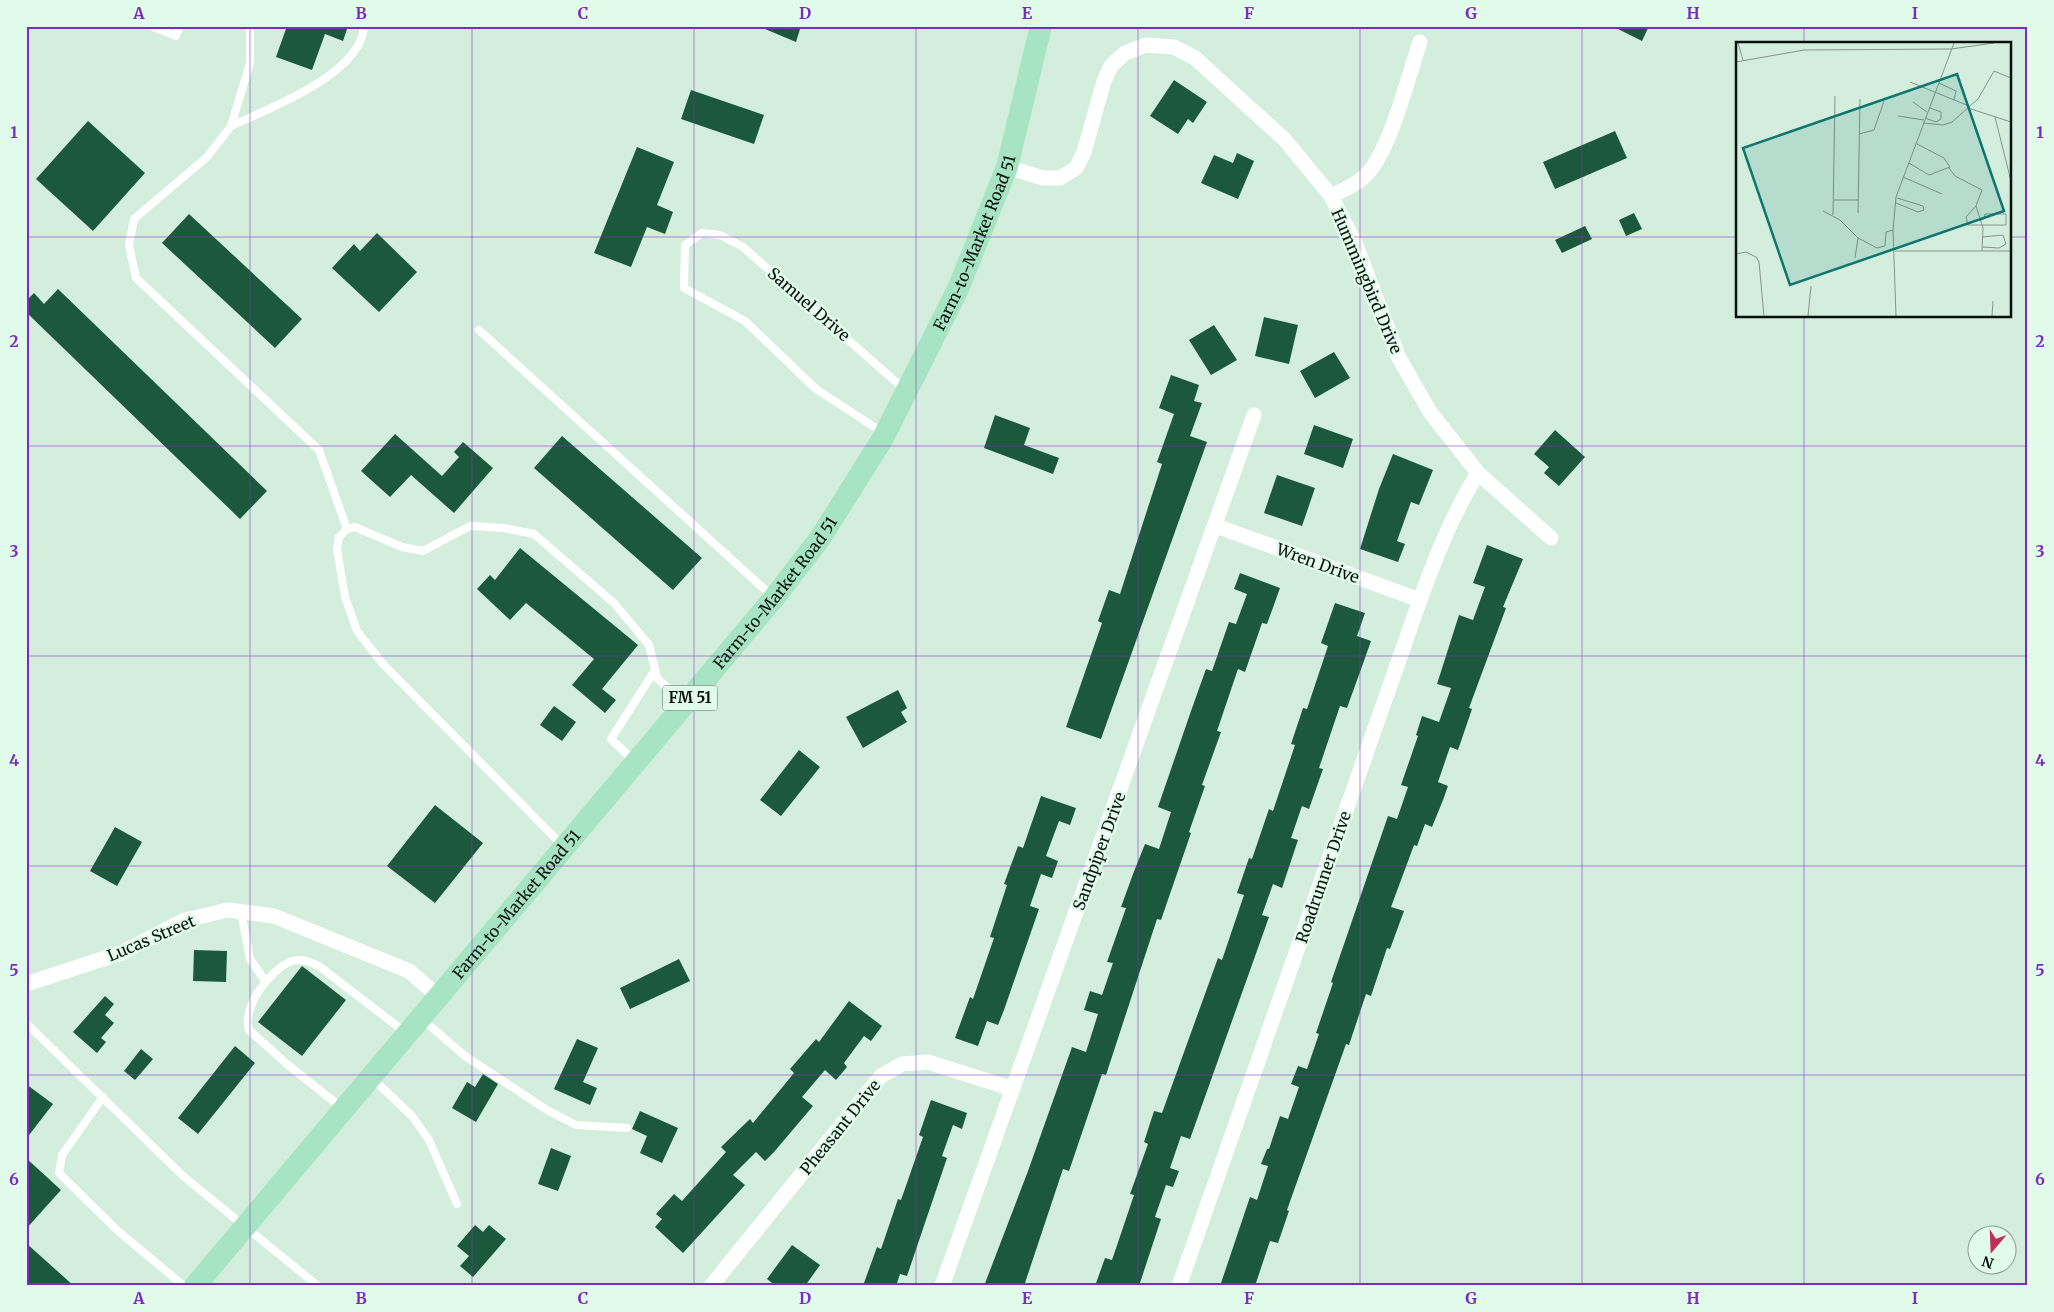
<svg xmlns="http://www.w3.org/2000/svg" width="2054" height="1312" font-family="Merriweather,serif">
<rect width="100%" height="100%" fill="#d4eede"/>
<path fill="#1c593c" d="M287 26H348L343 41 325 34 312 70 276 57Z
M758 26H801L796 42Z
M1612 26H1649L1642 41Z
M1174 80 1207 102 1193 123 1188 119 1178 134 1150 116Z
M691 90 764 115 754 144 681 119Z
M88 121 145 173 93 231 36 179Z
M1615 131 1627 158 1555 189 1543 162Z
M637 147 674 162 657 205 673 212 665 234 647 227 631 267 594 253Z
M1237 153 1254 161 1238 199 1201 183 1214 155 1233 163Z
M1634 213 1642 229 1626 236 1619 220Z
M189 214 302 319 275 348 162 243Z
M1585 226 1592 239 1562 253 1555 240Z
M377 233 417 272 379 312 332 268 354 244 360 251Z
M58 289 267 491 240 519 26 312V301L34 293 44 304Z
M1264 317 1298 325 1289 364 1255 356Z
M1214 325 1237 360 1211 375 1189 340Z
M1334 352 1350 378 1315 398 1300 371Z
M1171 375 1199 385 1194 401 1202 403 1190 436 1207 442 1101 739 1066 727 1102 623 1098 621 1109 590 1120 594 1162 464 1157 462 1174 414 1159 408Z
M995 415 1030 428 1024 445 1059 458 1053 474 984 448Z
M1314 425 1353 439 1343 468 1304 454Z
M1555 430 1585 457 1559 486 1544 473 1549 467 1534 454Z
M395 434 442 476 459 457 454 452 463 442 493 468 454 513 411 475 390 497 361 471Z
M562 436 702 558 673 590 534 468Z
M1393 454 1433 470 1419 505 1411 502 1397 541 1405 544 1398 562 1360 549 1379 489Z
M1277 475 1315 488 1302 526 1264 513Z
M1487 545 1523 559 1503 607 1506 608 1469 708 1472 709 1458 750 1450 747 1438 782 1448 786 1443 800 1432 827 1425 824 1417 846 1414 845 1391 907 1404 911 1390 949 1387 948 1371 996 1366 994 1349 1045 1346 1044 1287 1210 1289 1211 1278 1243 1270 1241 1255 1286H1220L1250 1197 1257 1200 1268 1166 1261 1164 1267 1149H1269L1280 1116 1288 1119 1299 1087 1291 1084 1298 1066 1307 1069 1319 1034 1316 1033 1333 983 1331 982 1388 816 1397 819 1408 787 1401 785 1418 736 1416 735 1422 716 1439 722 1451 688 1437 684 1459 615 1473 620 1485 587 1473 583Z
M520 548 638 645 602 689 616 700 605 713 572 685 594 659 526 603 510 620 477 589 490 575 495 580Z
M1240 573 1280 588 1267 624 1262 623 1245 672 1238 669 1217 731 1221 732 1202 785 1205 786 1189 832 1191 833 1161 920 1157 919 1106 1075 1102 1074 1069 1171 1063 1169 1024 1286H984L1028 1171 1072 1047 1086 1052 1098 1014 1084 1010 1090 991 1102 995 1113 963 1107 962 1126 908 1121 907 1133 874 1145 844 1159 849 1171 812 1158 807 1191 711 1206 669 1212 671 1229 622 1236 624 1247 594 1234 589Z
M1335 603 1365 613 1357 636 1371 641 1365 658 1347 708 1340 706 1319 768 1323 769 1309 809 1302 806 1291 838 1298 840 1282 888 1273 884 1262 915 1269 917 1190 1139 1181 1136 1170 1168 1179 1171 1173 1187 1166 1185 1155 1217 1161 1219 1139 1286H1095L1105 1258 1112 1260 1134 1195 1130 1194 1148 1144 1144 1142 1154 1111 1162 1113 1218 958 1222 960 1244 895 1237 893 1249 858 1252 859 1269 809 1273 811 1295 745 1291 744 1303 708 1307 709 1328 646 1321 643Z
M898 690 907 708 901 712 907 722 863 748 846 717Z
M554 706 576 722 562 741 540 725Z
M799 750 820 767 781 816 760 800Z
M1041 796 1076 808 1070 825 1059 821 1046 856 1058 861 1052 878 1041 874 1030 906 1039 909 1004 1010 998 1025 987 1021 978 1046 955 1038 970 997 973 999 994 938 990 937 1007 885 1004 884 1018 846 1023 848Z
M435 805 483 843 435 903 387 866Z
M115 827 142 842 117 886 90 871Z
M194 950 227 951 226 982 193 981Z
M679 959 690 981 630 1009 620 988Z
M302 966 346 1000 302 1056 258 1022Z
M105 996 114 1004 105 1015 114 1023 101 1038 106 1042 97 1053 73 1032Z
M849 1001 882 1026 871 1041 864 1036 844 1063 847 1067 836 1080 825 1070 802 1097 813 1106 774 1152 765 1161 756 1152 733 1175 745 1185 683 1253 655 1227 662 1219 656 1214 674 1194 682 1201 726 1152 721 1147 750 1119 753 1123 794 1073 790 1069 816 1039 819 1042Z
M577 1039 598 1048 583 1082 597 1088 590 1105 554 1089Z
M235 1046 255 1063 198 1134 178 1118Z
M141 1049 153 1059 135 1080 124 1071Z
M483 1074 498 1084 476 1122 452 1108 467 1082 475 1087Z
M26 1084 53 1104 26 1139Z
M931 1100 967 1113 962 1129 953 1125 942 1156 947 1158 907 1276 900 1274 896 1286H872L864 1283 877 1247 881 1249 898 1199 901 1200 923 1137 919 1135Z
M640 1111 678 1128 662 1163 640 1153 647 1136 632 1129Z
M551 1148 571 1156 558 1191 538 1184Z
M26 1158 61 1190 26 1229Z
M475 1225 483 1232 489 1225 506 1239 473 1277 460 1266 469 1256 457 1246Z
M26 1243 74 1286H26Z
M792 1245 820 1265 805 1286H776L767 1279Z"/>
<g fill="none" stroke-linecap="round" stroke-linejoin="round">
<path stroke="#fff" stroke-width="8" d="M151 26 176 36 180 26
M250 26V63L231 126 207 157 134 219 129 245 136 278 319 450 347 529
M231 126C268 109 362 74 364 26
M479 330 773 597
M882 432 816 389 745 321 684 288 685 245 702 233 720 235 743 247 905 390
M634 761 611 739 655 670
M562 845 383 664 357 631 345 597 337 549 339 537 347 529 355 527 402 547 423 551 470 526 504 528 534 534 614 603 649 645 657 678 683 703
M241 912 250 959 266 982
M422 1019 465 1056 547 1110 576 1125 627 1128
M26 1023 183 1176 318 1286
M372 1078 412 1116 429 1140 457 1204
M103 1097 62 1155 59 1173 118 1231 184 1286
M342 1108 288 1065 249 1030C242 1007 270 969 292 961 301 958 310 962 319 966L406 1033"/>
<path stroke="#fff" stroke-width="15" d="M1007 167 1043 178H1060L1076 168 1084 152 1104 81 1111 66 1125 53 1146 45 1174 47 1195 58 1285 140 1331 196 1355 243 1399 358 1430 412 1478 473 1551 538
M1331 196C1346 189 1362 182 1372 168 1393 139 1408 77 1420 42
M1216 526 1420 600
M26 984 121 953 185 920 228 910 274 916 409 971 438 996
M711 1286 881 1076 902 1064 928 1062 1013 1089
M942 1286 1254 415
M1179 1286 1420 600C1436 556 1453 513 1478 473"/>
<path stroke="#a7e4c4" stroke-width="22" id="s1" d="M195 1286 774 598 821 537 883 438 958 289 1007 167 1041 26"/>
</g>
<path fill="none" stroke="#7b2cbf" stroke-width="1" stroke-opacity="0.55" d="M250 26V1286M472 26V1286M694 26V1286M916 26V1286M1138 26V1286M1360 26V1286M1582 26V1286M1804 26V44M26 237H1738M2010 237H2028M1804 316V1286M26 446H2028M26 656H2028M26 866H2028M26 1075H2028"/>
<g text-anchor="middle" stroke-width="5" stroke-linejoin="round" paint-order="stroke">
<rect fill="#e1fbeb" stroke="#4a574f" stroke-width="1" x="662.5" y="685.5" width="55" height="25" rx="4"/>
<g font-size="15" font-weight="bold" fill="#09110c">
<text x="690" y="703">FM 51</text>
</g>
<g font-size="16" fill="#09110c" stroke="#e1fbeb">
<text dy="6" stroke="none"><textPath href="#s1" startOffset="1309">Farm-to-Market Road 51</textPath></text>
<text transform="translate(1367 281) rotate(67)" y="6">Hummingbird Drive</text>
<text transform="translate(809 304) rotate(41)" y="6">Samuel Drive</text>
<text transform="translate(1318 563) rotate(20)" y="6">Wren Drive</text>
<text dy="6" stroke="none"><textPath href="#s1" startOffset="904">Farm-to-Market Road 51</textPath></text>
<text transform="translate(1099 851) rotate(-70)" y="6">Sandpiper Drive</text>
<text transform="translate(1323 877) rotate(-71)" y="6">Roadrunner Drive</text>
<text dy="6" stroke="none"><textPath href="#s1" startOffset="499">Farm-to-Market Road 51</textPath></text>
<text transform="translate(151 938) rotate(-23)" y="6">Lucas Street</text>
<text transform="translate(840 1127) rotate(-51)" y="6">Pheasant Drive</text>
</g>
</g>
<g transform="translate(1736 42)">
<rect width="275" height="275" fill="#d4eede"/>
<path fill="none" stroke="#83968a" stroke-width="1" d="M2 1 7 18M0 20 68 8 215 7 258 1M174 40 233 64M203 41 220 49 218 58M177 60 191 70M232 66 275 80M162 74 188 78M259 75 275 139M189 76 200 80 205 77V70L194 66M187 81 207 83 216 80 242 57 258 29 275 36M123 92 138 88 148 59M173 121 193 133 214 125 208 116 181 102M213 126 219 134 246 148 240 164 247 186 246 209M167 135 206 152M98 158H122M160 161 182 170 188 168 187 164 161 156M240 164 230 175 232 183H270V172H249L248 177 243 179M87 169 104 178 122 196 141 206 149 204 150 190 157 188M122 171 124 57M97 173 99 54M246 205 263 206 270 202 267 193 246 195M159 209H275M0 212 10 210 20 215 23 220 28 274M119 216 122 196M72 274 75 244M160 274 157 188 160 155 218 1M256 274 257 259"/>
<path fill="#0f766e" fill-opacity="0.15" stroke="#0f766e" stroke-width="2.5" d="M221 32 268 169 54 243 7 106Z"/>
<rect width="275" height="275" fill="none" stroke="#09110c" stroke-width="2.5"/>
</g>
<rect width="2054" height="1312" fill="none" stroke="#e1fbeb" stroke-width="55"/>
<g transform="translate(1992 1250) rotate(199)"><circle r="24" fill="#e1fbeb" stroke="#8b9d92"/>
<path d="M0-4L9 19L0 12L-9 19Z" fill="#c0315a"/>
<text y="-8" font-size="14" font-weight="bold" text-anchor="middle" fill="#09110c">N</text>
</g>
<rect x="28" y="28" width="1998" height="1256" fill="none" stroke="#7b2cbf" stroke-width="2"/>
<g font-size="16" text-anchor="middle" font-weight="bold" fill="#7b2cbf">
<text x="139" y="19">A</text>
<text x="361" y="19">B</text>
<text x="583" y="19">C</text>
<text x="805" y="19">D</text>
<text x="1027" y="19">E</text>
<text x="1249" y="19">F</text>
<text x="1471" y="19">G</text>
<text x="1693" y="19">H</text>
<text x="1915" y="19">I</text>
<text x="14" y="138">1</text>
<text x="2040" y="138">1</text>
<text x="14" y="347">2</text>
<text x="2040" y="347">2</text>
<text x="14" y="557">3</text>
<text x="2040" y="557">3</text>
<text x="14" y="766">4</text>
<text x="2040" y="766">4</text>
<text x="14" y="976">5</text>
<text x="2040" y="976">5</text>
<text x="14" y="1185">6</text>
<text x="2040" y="1185">6</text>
<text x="139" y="1304">A</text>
<text x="361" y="1304">B</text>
<text x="583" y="1304">C</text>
<text x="805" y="1304">D</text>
<text x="1027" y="1304">E</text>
<text x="1249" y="1304">F</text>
<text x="1471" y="1304">G</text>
<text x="1693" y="1304">H</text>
<text x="1915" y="1304">I</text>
</g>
</svg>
